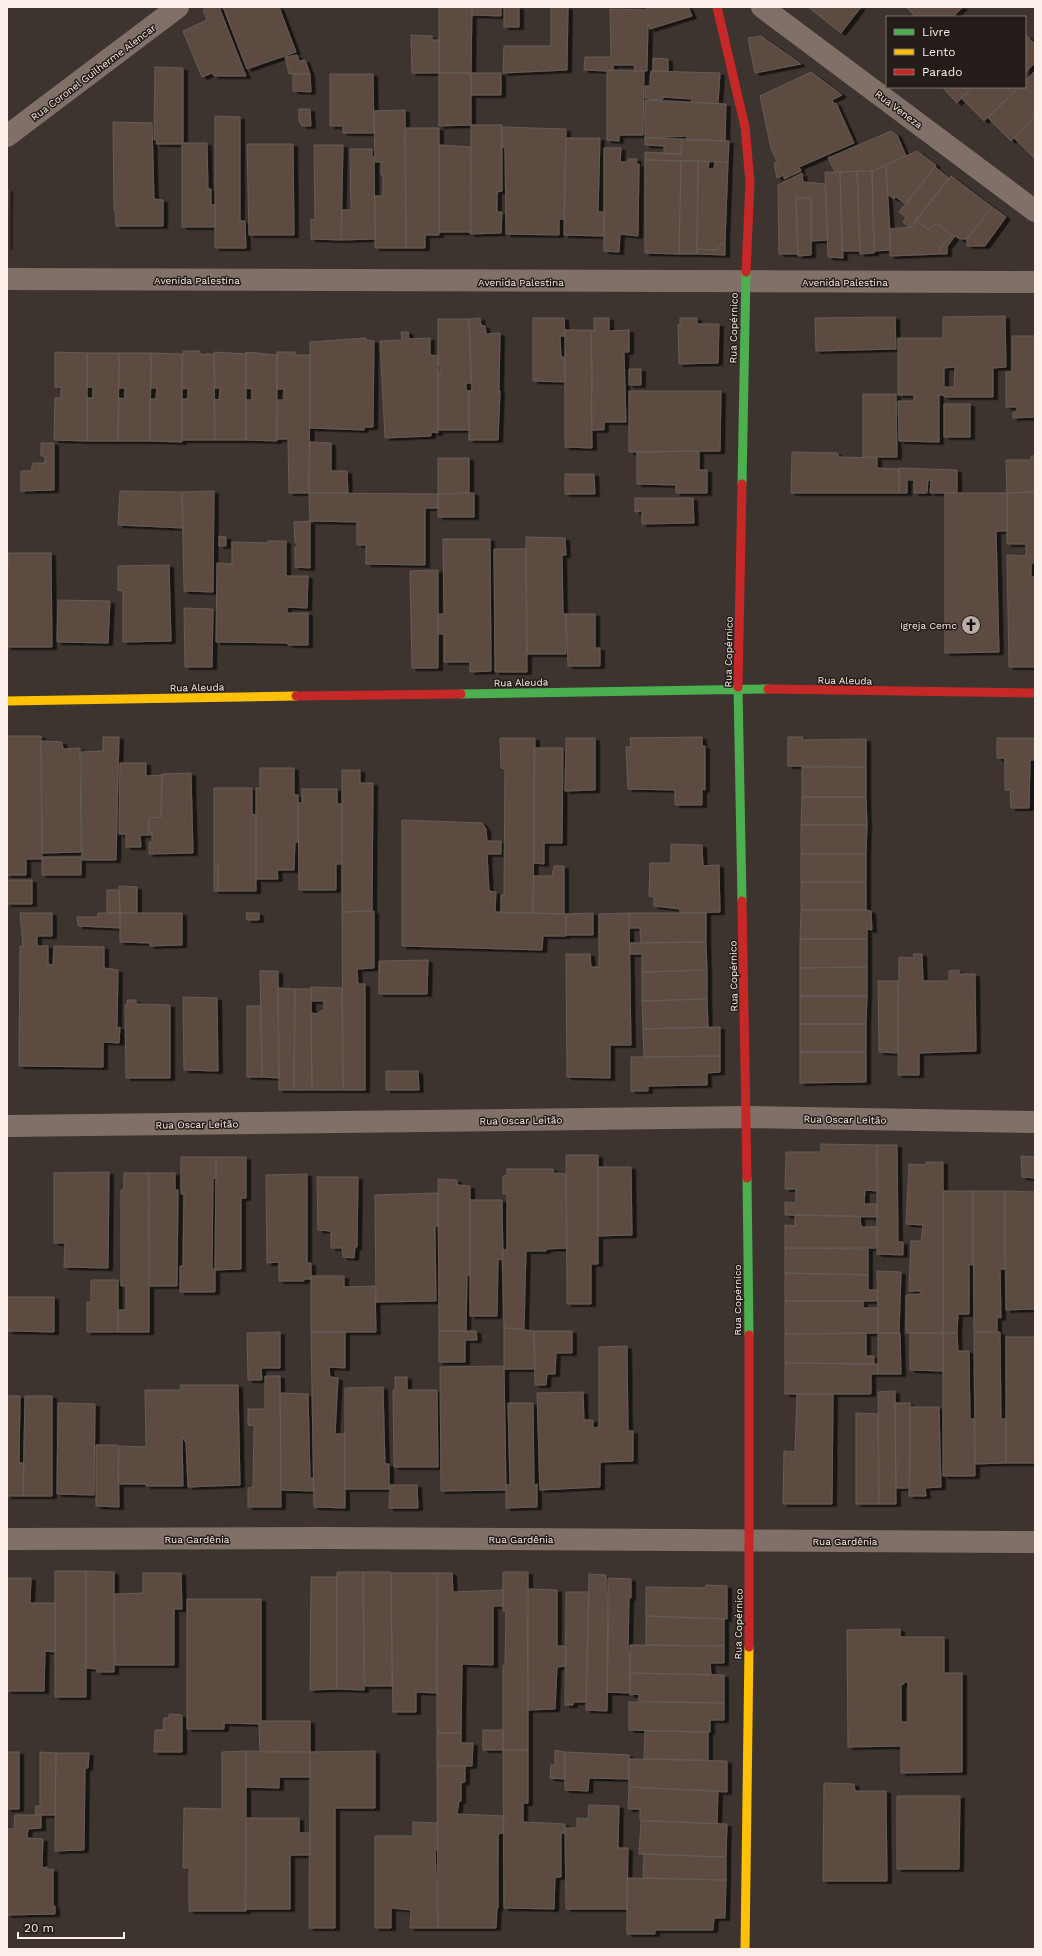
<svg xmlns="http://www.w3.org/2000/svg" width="1042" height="1956" font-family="'Work Sans',sans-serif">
<defs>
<filter id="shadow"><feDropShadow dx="4.5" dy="2.5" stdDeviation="0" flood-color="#0009"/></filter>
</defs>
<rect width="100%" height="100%" fill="#3e342f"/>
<path fill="#5d4c43" stroke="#645c57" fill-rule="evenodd" filter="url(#shadow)" d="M207 7H219L246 76H214L212 73 202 77 183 31 207 20 203 10Z
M223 7H279L296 52 247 69Z
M439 7H472L471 73H439Z
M472 7H501V16L472 15Z
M504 7H519V27H504Z
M551 7H568L567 70 503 73 504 46H551Z
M647 7H688L692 16 650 29 648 24 647 71H635L634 65H613V70L607 71 584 70 585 57H611L610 9 647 10Z
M808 7H861L841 33Z
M906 7H963L953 17H916Z
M411 35 432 36V40H439V73H412Z
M1026 35 1035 44V63L1025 73Z
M761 36 801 64 755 73 748 38Z
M297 55 299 61 305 60 310 74H289L285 57Z
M653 58 668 59V72L653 71Z
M155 67 183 68V144H156L157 140H154Z
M613 70 644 71 643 135H619V141L607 140V71Z
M651 71 720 73 718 104 691 102 692 99 663 97V99L649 100 650 98H645V86H650Z
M1035 71V117L1011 141 988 118 1019 87H1025V81Z
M811 72 842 95 832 100 834 104 836 103 854 143 799 167 801 171 784 179V175L777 178 774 163 777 162 771 148 760 96Z
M439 73H471V125L439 126Z
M471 73H501V95H471Z
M293 74H310L311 92 293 91Z
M330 74H373L374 133H343V126H330Z
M942 87H973L957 103Z
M973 87H1019L984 121 961 98Z
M645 100 726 104 725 141 687 140V136L645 138Z
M299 109H310L311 126H302L299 121Z
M405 110 406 248H375V196H383V175H381V162H375L374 111Z
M215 116 240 117V221H245L246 248H215Z
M1035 117V159L1014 138Z
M113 122 152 123 154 199 163 200V226H116L115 209 114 210Z
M471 125H502V191L497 192V212H502L501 233 470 234Z
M501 127 566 129 564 219H559V235L506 234 505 148 502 147Z
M405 128H439V235H425V248H406Z
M891 131 897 135 906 156 872 171 835 172 828 158Z
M566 138H600L598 212H604L603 236 564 235Z
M645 138 682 139 681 154H664V146L645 145Z
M682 139 729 141 728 162 645 160V152L681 154Z
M182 143H207L208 189H211V205H215V227H182Z
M247 144H293L294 235H249Z
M314 145H343L341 240 311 239V219L315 220Z
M439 145 471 147V232H439Z
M604 148H621L620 162H628V159H637L636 164H639L638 236 620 234 619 252 604 251Z
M350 149H372V157H374L375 239 341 240 342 210H351Z
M917 151 936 165 906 204 896 197 894 199 887 194 886 165Z
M645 160 681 161 679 254 645 253Z
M681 161H698L697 254H679Z
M698 161 709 162 708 169H714L715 162H728L725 242 715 250 697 249Z
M886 165 891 250 874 251 872 171Z
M935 167 949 178 911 227H909L903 222 906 217 899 212Z
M857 171 860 251H842L840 172Z
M857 171H872L874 253 860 254Z
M825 172H840L843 258 828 257Z
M802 173 803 182 825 184 828 240 811 241V198H796L798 254H779L778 185Z
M951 176 992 207 967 239H960L955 236 947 247V254H941L940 248 952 235 936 223 929 230 916 220Z
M7 189H8L7 248Z
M796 198H811V255L798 256Z
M992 207 1006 217 985 246H967V239Z
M916 220 929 230 936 223 952 235 940 248 941 254 890 256 889 229 911 227Z
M725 242V255L697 254V249L715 250Z
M1005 316 1006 367 993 368V397H944V395H939V442L899 441 898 401H914V395H898V338H943V317ZM955 367 954 387H944V368Z
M895 317 896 349 816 351 815 318Z
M480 318 481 325 485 326 486 334 500 333 499 391H500L498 440H469V391H472L469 319Z
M533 318H564L565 336H560L561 357H564L565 382 533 381Z
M594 318H609V331L629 330V352H624L626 422H604V430H592L591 402 593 401 591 330 594 331Z
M680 318H697V324H719L718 363 679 364 678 325H680Z
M438 319H469L471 383H466V390L469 391V430H438V372H440V365H438Z
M565 330H591L592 448 565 447Z
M401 332H408L409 339 430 338V355L438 356V433L431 432V436L385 438 380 341 402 340Z
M1012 336H1035V417L1013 418V412H1017V407H1006V372H1012Z
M366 338V340L374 341 373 427H364V430L310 428V342Z
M183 351H200V354H214L215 440H182V399H188V388L182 389Z
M55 352 87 353V441L54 440 55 398H61V387H55Z
M214 352 246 354V440H215L214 399 219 400 220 388H215Z
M246 352 277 355V441L246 440V400H252V389L246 388Z
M277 352H295V355H310L309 493H289L288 439H277L278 400H284V389H277Z
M87 353H119L118 441H87V398H93V387H87Z
M119 353H151L150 441H118L119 398 125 399V388H119Z
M151 353 182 354V442L150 441V399H156L157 388H151Z
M629 369H641V385H629Z
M629 391H721L720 451 629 452Z
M863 394H896L897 457H863Z
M944 404H970V437H944Z
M310 442 331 443V471H347L348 493H309Z
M41 443H54V490L21 491V471H31L33 463H45V456H41Z
M699 451V470H707V493H676V485L637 484V452Z
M792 452 837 453 839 457 877 458V468L899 469V493H791Z
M1031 456H1035V492L1007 493 1006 460H1031Z
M438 458H469V493L438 494Z
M899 468 957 470V493H930L931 480H928L927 493H914V480H907V493H899Z
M565 474H594L595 494H565Z
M120 491 182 492 183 528 118 525Z
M214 491 213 592 184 591 182 492Z
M1035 492V563H1031V577H1035V667H1009L1007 555 1026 556V544H1007V493Z
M309 493 438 494V508H425V565L366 564V545H357V522L310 521Z
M474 493V517H438V494Z
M945 493H1007V531H996L999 652 945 653Z
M635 498H693L694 523 642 524V511L635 512Z
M310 521V568L295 567V547H297V543H295L294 522Z
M219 536 226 537V546H219Z
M526 537 565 538 566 555H562L563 614H566V654H527Z
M443 539H490L491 671 470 672V662H444V634H438V614H444Z
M268 541H286V576H308L307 608 287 607V613H308V645H288V643L216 642 217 563 232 564V542L268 543Z
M494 549H526L527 672H495Z
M8 553H51L52 647H7Z
M169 565 171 641 123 642V591L118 590V566Z
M438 570V668H412L410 571Z
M58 600 110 601 108 643 57 642Z
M184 608 213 609 212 667H185Z
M566 614H595V648H600V666H568Z
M7 736H41L42 859H26V875H7Z
M103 737H119L116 860H82L81 752 103 751Z
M702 737V746H705V790L702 789V805H675V790L628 789 626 747H631L630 738Z
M788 737H803L802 740 866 739V767L788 766Z
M500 738H535L533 913H501V895H504L505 769 501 768Z
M566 738H595V790L565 791Z
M997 738H1034V760H1030L1029 808H1011L1010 790H1005V758H997Z
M41 741 62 742 63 749 80 748 81 852 42 853Z
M534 748H563L562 843H544V864L534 863Z
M120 763H146V776L162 775 161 817 149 818V832H152L151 835H140L141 847H126V834H119Z
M802 767H866V797H802Z
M260 768H294V795H298V842H295L294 870H277L278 879H256V788H260Z
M342 770H360V783H373L372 911 342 912Z
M191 773 193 853 149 854V842L152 843V832H149V818L161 817 162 774Z
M214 788H252V814L256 815V891H218V865H214Z
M302 789H337V804H342V864H336V890H299L298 803H302Z
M802 797H866L867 825H801Z
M402 820 482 823 486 829 487 841H501V854H487L489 891 496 892 495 912 566 914V936H543L542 950 402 946Z
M801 825H867L866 854H801Z
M671 844 702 845 703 866 719 865 720 912 680 913V909L654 906V897L649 896 650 863H671Z
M801 854H866V882H801Z
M42 857H81V875H42Z
M214 865H218V891H214Z
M554 866H564V914L533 913 534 876H552Z
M7 880H32V904H7Z
M801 882H866V910H801Z
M119 886 137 887V913H120Z
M107 890H119L120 913H107Z
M801 910H866L871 911 872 930 867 929V939H800Z
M374 911V968L357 969 358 984H365V1090H343L342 912Z
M20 913H52V936H37V946H48V964L53 965 54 946 104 947V968L118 970 117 1028 120 1027 119 1043 103 1042V1067L19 1066 20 946 23 947Z
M98 913H120V928L78 926 77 917H98Z
M120 913H182V945L150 946V943L120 942Z
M246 913H259V920H247Z
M593 913V935H566V914Z
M629 913 631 1045H610V1078L567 1077 566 954H590L591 967H599V914Z
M629 913H706V942L641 943 640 928H630Z
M800 939H867V967L800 968Z
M706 942 707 970 642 972V954H630V943Z
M913 954H922L923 981H949V971L959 970V974H975L976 1051 919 1053V1075H898L899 957 914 958Z
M428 960 427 994H379V961Z
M867 967V996H800V968Z
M707 970V999L642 1001V972Z
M260 971H278L279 1078 262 1077Z
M878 981H898V1053L879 1052Z
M311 987 342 988 343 1090H312L311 1013 319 1014 320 1011H324V1001H311Z
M278 988 295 989 294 1090H279Z
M295 989H311L312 1090H294Z
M800 996H867L866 1024H800Z
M183 997 217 998 218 1071 184 1070Z
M707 999 708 1027 643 1029 642 1001Z
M127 1000H136V1004L170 1005V1078H126L125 1005H127Z
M247 1006H261L262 1077H247Z
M800 1024H866V1052H800Z
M720 1027V1056L644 1057 643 1029Z
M800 1052H866V1082L800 1083Z
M720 1056V1072L707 1073V1085L648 1086V1091H631V1057Z
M386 1071H418L419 1090H386Z
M821 1144 877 1145 878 1191 865 1190 864 1204H877V1217L785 1215V1202L796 1203V1189H785L786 1152H821Z
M877 1145H897L898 1242H903V1255L877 1254Z
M566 1155H598V1264H591V1304H567Z
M1021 1156 1035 1157V1178L1022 1177Z
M181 1157H216V1178H213L212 1268 215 1270V1292H180V1266H183L184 1194H181Z
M216 1157H246V1198H241V1269L215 1270Z
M926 1162H943V1333H906V1295L921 1294 920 1291H909L911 1241H921L923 1225 906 1224 909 1164 926 1165Z
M598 1167H631L632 1235 598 1236Z
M507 1169H553V1173L566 1174 567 1246V1248L546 1249V1251H526L524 1329 504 1328 502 1250H507V1194H503V1176L507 1175Z
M109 1172 108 1268 64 1267 65 1243H54V1173Z
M124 1173H149V1332H118V1310H126V1286H121V1190H124Z
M149 1173H175V1190H178L177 1286H150Z
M307 1174V1263H311V1279H304V1281H279V1262L267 1263 266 1175Z
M317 1177H358L357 1247H355L354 1258 343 1257 342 1248H331V1231L318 1230Z
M438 1179 457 1180V1185L470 1186V1275H467L466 1331H439Z
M943 1191H973V1265L969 1264V1314H958L957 1333 943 1332Z
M973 1191H1005V1269H1000L1001 1318 997 1317V1332H974Z
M1005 1191 1035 1192V1309L1006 1310Z
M438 1193V1226H435L436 1301 376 1302 375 1195Z
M470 1200H502L503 1259 498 1260 497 1316H470Z
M795 1215 860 1216 861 1227H877L878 1248H785V1225L795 1226Z
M785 1248 868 1249V1275L785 1273Z
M877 1271 901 1272 899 1333H878Z
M785 1273 868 1275V1290H878L877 1301H785Z
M311 1276H344V1287L375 1286 376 1332H311Z
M91 1280H118V1332H87V1302H91Z
M7 1297H54V1332L8 1331Z
M785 1301H863V1308H878V1333L785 1334Z
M504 1328 534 1331 535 1369H504Z
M439 1331H476L477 1340H465V1362H439Z
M534 1331H572V1353H556L555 1374H547L546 1385H535Z
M280 1332V1368H261L262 1380H248L247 1333Z
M311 1332H345V1368L329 1367 330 1377 338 1378 335 1434H345V1508L314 1507Z
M1000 1332 1001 1419H1006V1463L975 1464 974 1333Z
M866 1333V1356H874V1364L785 1363V1334Z
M878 1333H900L901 1374H878Z
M910 1333H943V1371L910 1370Z
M943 1333H957L958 1351H969L970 1419H974L975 1476H943Z
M1006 1337H1035V1463H1006Z
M627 1346 628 1431H633V1461L600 1462V1487L540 1490 537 1393 583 1392 584 1420H593V1428L599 1427V1347Z
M785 1363 878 1364V1374H871V1394H785Z
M504 1366 506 1490 441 1491 440 1367Z
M265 1376H280L281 1507H248V1488L253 1487 254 1426 248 1425V1409H265Z
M395 1377H407V1390H437L438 1467H394L393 1390H395Z
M180 1385H238L240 1485 188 1487 186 1443 182 1436 183 1486H146V1484H118L119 1446 146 1447 145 1390H181Z
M383 1387 385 1464H389V1489H345V1388Z
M895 1391 896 1504H879L878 1392Z
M280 1393 308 1394 310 1478H313L314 1491 281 1490Z
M797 1394H833L832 1504H783L784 1451 795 1452Z
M7 1396H20L19 1463H24L23 1496H7Z
M25 1396H52V1496H23Z
M58 1403 95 1404 94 1495 57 1494Z
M508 1403H533L534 1485 537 1484V1507L506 1508V1485H510Z
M895 1403H910V1488H896Z
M910 1407H939L941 1487 925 1488 926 1496H909Z
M856 1413 878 1414 879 1504H856Z
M96 1445H118L119 1507 96 1506Z
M390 1485H417L418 1508H389Z
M55 1571H86V1697H55Z
M86 1571 114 1572V1672H97V1669L86 1668Z
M337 1572H363L364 1690 337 1689Z
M363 1572H391L392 1686H365Z
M503 1572H528V1750H503V1665H505L506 1611H503Z
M143 1573H181L182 1609H174V1665H115L114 1594 143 1593Z
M391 1573H437L438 1576 437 1693 416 1692V1712H393Z
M437 1573H452L453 1592 503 1590V1606H493V1665L462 1664 461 1733H437Z
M589 1574 606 1575V1595H609L607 1711 586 1710Z
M311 1577H337V1689L310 1690Z
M7 1578H31L30 1603H55V1652L45 1651 44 1691H7Z
M608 1578 631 1579V1598H629L628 1652H630V1693L607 1692Z
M706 1585 727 1586V1619L646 1616V1587L706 1588Z
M527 1589 557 1590V1646H566V1666L557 1667 555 1709 528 1710Z
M566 1592H589L586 1702H573V1705H565Z
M187 1599H261V1724L224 1723V1729H187Z
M646 1616 724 1619V1646L646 1645Z
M900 1629V1637H944V1673H962V1772L901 1773V1746L848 1747 847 1630ZM904 1682H908V1722H901V1685L904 1684Z
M630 1645 724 1646V1663H710L711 1675 630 1673Z
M630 1673 724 1675V1703L639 1701V1694L630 1695Z
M629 1702 724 1703V1720H710V1732L629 1730Z
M169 1714 182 1715V1752H154L155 1730H163L164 1718H169Z
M261 1721H310V1752H260L259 1723Z
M483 1730H503V1750H483Z
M645 1731 708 1732V1760L644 1759Z
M437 1733H461V1743H473L472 1766H437Z
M503 1750H528V1803H523V1822L565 1824V1833H561V1877H555L554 1909 504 1908Z
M555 1750 565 1752V1779L550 1778 551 1765H555Z
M246 1751 310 1752V1777H279V1788L246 1787Z
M246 1751V1911H189V1868H183L184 1808 222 1809V1752Z
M375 1751V1808H335V1928H309L310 1752Z
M7 1752H19V1809H7Z
M40 1752 56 1753 55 1815H35L36 1806H40Z
M565 1752 629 1755V1779L589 1778 588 1791 565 1790Z
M56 1753H89L88 1768H85L84 1850 55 1851Z
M629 1759 727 1761V1792L629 1787Z
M437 1766H465V1782L461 1783V1801H459L457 1814 504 1816 503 1833 498 1834V1908H497L496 1928H438Z
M824 1783 854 1784 855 1791H886L887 1881H823Z
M629 1787 718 1791 717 1824 640 1820V1809H628Z
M897 1796H960L959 1869H897Z
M589 1805 619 1806 618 1848H628L627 1909H566L565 1828H577V1818L588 1819Z
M15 1815H41V1828L28 1829 27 1838 43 1839 42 1868 47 1867V1870L53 1869V1906H55V1914L7 1915V1829H14Z
M246 1818H299V1833H310V1855H290V1909H245Z
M641 1821 727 1824 726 1857 639 1854Z
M413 1822 437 1823 438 1850H435L438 1928H410L411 1910 391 1908V1928H375V1836H413Z
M644 1854 726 1857V1880L643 1878Z
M627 1878 726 1880 725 1918H714L713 1930H655V1934H627Z"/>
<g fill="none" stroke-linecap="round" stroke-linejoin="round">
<path stroke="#807068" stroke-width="22" d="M762 7 1035 211
M7 136 178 7
M7 279 1035 282
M7 1126 747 1117 1035 1122
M7 1539 324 1538 1035 1542"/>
<path stroke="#4caf50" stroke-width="9" d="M742 484 746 272
M738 687 742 901
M461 694 768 689
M747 1178 749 1335"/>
<path stroke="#ffc107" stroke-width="9" d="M7 701 296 696
M745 1949 749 1647"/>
<path stroke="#c62828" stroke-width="9" d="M717 7 745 127 750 182 746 272
M738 687 742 484
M768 689 1035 693
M296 696 461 694
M742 901 747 1178
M749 1335V1647"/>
</g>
<defs>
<g id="church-disc" transform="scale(1)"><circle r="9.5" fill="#baaea8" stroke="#241c18"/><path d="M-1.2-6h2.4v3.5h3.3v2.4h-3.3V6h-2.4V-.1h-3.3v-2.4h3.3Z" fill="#111"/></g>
</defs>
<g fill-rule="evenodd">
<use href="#church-disc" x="971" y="625"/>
</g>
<g text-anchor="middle" stroke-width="3" stroke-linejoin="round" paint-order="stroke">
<g font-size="10" fill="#fcefe9" stroke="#241c18">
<text transform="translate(93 72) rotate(-37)" y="4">Rua Coronel Guilherme Alencar</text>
<text transform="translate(899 109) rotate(37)" y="4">Rua Veneza</text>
<text x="197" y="284">Avenida Palestina</text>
<text x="521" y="286">Avenida Palestina</text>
<text x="845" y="286">Avenida Palestina</text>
<text transform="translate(733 328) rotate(-89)" y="4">Rua Copérnico</text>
<text transform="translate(728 652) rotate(-89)" y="4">Rua Copérnico</text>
<text transform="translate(845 680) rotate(1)" y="4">Rua Aleuda</text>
<text transform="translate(521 682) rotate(-1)" y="4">Rua Aleuda</text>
<text transform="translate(197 687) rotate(-1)" y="4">Rua Aleuda</text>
<text transform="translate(733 976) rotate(-91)" y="4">Rua Copérnico</text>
<text transform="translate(845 1119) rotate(1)" y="4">Rua Oscar Leitão</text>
<text transform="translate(521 1120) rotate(-1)" y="4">Rua Oscar Leitão</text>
<text transform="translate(197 1124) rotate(-1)" y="4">Rua Oscar Leitão</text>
<text transform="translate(737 1300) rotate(-90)" y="4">Rua Copérnico</text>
<text x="197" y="1543">Rua Gardênia</text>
<text x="521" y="1543">Rua Gardênia</text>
<text x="845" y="1545">Rua Gardênia</text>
<text transform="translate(738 1624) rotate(-89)" y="4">Rua Copérnico</text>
</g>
<g font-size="10" fill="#fcefe9" stroke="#241c18" text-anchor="end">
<text x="957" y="629">Igreja Cemc</text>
</g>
</g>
<rect width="1042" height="1956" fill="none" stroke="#fcefe9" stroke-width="16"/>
<rect x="886" y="16" width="140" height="72" fill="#241c18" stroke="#7a706c"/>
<rect x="894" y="29" width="20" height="6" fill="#4caf50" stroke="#7a706c"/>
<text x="922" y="36" font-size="12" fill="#fcefe9">Livre</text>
<rect x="894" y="49" width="20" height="6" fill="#ffc107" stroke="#7a706c"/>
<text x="922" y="56" font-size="12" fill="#fcefe9">Lento</text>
<rect x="894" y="69" width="20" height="6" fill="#c62828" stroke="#7a706c"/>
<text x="922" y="76" font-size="12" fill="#fcefe9">Parado</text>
<path d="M18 1932v6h106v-6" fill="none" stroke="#fcefe9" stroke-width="2"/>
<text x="24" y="1932" font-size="12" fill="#fcefe9" stroke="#241c18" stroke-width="3" paint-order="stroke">20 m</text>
</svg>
